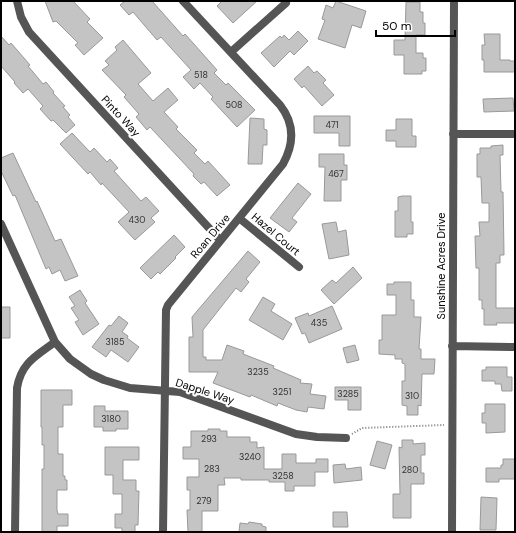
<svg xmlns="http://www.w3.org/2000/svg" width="516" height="533" font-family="'DM Sans',sans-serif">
<rect width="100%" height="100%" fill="#fff"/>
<path fill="#c4c4c4" stroke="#999" d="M45 1H73L90 19 87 22 103 38 84 55 75 45 78 43 56 21 53 22Z
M125 1H152L183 36 185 34 217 70 214 73 226 85 228 83 255 110 237 127 211 99 213 97 200 83 194 89 183 77 191 70 161 37 157 40 133 12 129 15 120 5Z
M222 1H257L233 23 217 6Z
M336 1 366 11 361 28 352 25 345 48 318 39 325 20 322 19 326 5 333 8Z
M406 2H420V12H423V23H425V35H416V53H423V58H426V71H422V74H404V55H394V40H405Z
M298 31 308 41 294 55 290 51 274 67 261 53 280 36 282 38 284 35 289 40Z
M484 34H500V60H510V61H515V72H484V60H482V45H485Z
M1 36 9 45 11 43 30 65 28 66 43 84 46 82 54 92 53 93 65 106 63 107 70 115 68 117 75 125 66 133 53 120 51 121 40 109 43 106 28 89 23 93 14 83 15 82 1 66Z
M123 40 151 73 138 84 153 101 168 88 178 100 164 112 178 127 176 129 197 150 194 153 205 164 208 161 230 185 217 196 204 182 201 184 193 176 194 174 150 127 147 130 136 117 139 114 124 97 126 95 102 70 109 65 105 61 117 50 115 47Z
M308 66 314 73 317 71 326 80 323 83 334 95 322 106 304 86 302 88 294 79Z
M513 98 514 111 484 112 483 99Z
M314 116H350V146H339V133H314Z
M250 118 264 119V129L267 130V145H263L262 164H248Z
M396 119H412V136H416V147H396V141H386V130H396Z
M72 133 90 152 94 148 107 162 110 159 118 168 114 171 141 201 146 197 159 211 151 218 155 222 135 240 118 222 129 212 102 183 101 185 90 172 88 174 60 144Z
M503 145V155H500L501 192H503L504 255H500V263H496V308H515V323H496L497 325H484V309H482V300H479V268H476L475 236H480L479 222H489V203H482L481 177H477V154H480V148H491V146Z
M13 153 36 202 37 201 55 241 61 239 78 276 65 281 60 270 52 274 49 267 46 269 15 195 13 196 1 171V158Z
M319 154H344V165H347V180H341V201H324L325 167H319Z
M298 183 311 194 292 218 297 222 289 232 270 218Z
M402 196H411V222H413V234H407V237H395V211H398V197Z
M336 222 338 232 346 230 349 255 329 259 322 224Z
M174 235 185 247 175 257 176 258 160 274 158 272 151 279 140 268Z
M248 251 260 262 246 279 249 282 241 292 236 288 203 330V357H206V360H222L227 345 244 351 243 354 274 366 273 368 301 380 300 383 312 384 310 394 326 396 324 409 308 407 307 412 296 410 278 403 277 406 251 395 250 397 213 383 218 372H189V337H193L192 317Z
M353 267 362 278 334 304 321 290 332 280 336 283Z
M394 282H411V300H414V317H421L419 349H421V359H435L434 374H422L421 406 418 405V415H407V406L402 405V381H405V364L402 363V359H395V355L379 354V340H382V315H396V295H387V284H394Z
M80 290 87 301 85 303 99 324 83 335 75 322 79 320 71 308 75 306 69 297Z
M263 297 275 304 271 311 292 324 283 340 249 320Z
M332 306 342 329 309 343 305 333 302 334 295 318 308 313 309 316Z
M1 307H10V338H1Z
M119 316 128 323 122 332 128 336 127 338 139 347 128 362 111 350 106 357 92 347 109 325 111 326Z
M355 345 359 360 347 363 343 348Z
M486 367H507V377H512V391H502L501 384H495V381H482V370H486Z
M335 387H361V410H348V400H335Z
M41 390H72V405H63V427H58V454H63V476H65V480H67V490H57V510L58 514H68V526H57V532H42V469H44V445H42V427H41Z
M485 404H505V432L486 433V423H482V413H485Z
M94 406H105V411H128V429H116V431H103V427H94Z
M208 429H220V431H227V437H250V442H257V448L264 447V469H282V454H296V463H316V459H328V472H315V486H294V491H285V482H269V480H241V478H224L225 485H218V511H202V532H188L187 510H190V490H187V477H199V459H183V447H191V431H208Z
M402 440H413V444L425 443V455H421V473H424V484H411V518H393V494H400L399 447 402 448Z
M377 441 392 445 385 469 370 465Z
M105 447H139V460H123V480H136V491H139L138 525H135V532H122V528H115V514H122V494H113V475H105Z
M503 459H515V479H499V482H486V468H501V465H503Z
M345 464 346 469 361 467 362 480 334 483 333 465Z
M481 497 497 498 496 530H480Z
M333 512H347L348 527H333Z
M249 522 262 524V526L266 527V532H239L240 523 248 524Z"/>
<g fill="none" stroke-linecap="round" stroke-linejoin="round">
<path stroke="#777" stroke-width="2" stroke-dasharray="1 2" stroke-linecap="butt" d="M352 434 362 428 444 425"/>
<path stroke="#555" stroke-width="8" d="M17 1 21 17 29 32 220 240
M231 52 286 3
M453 134H515
M239 218 299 267
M1 224 55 342 70 359 91 374 104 380 130 388 180 392 296 434 317 437 346 438
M452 346 515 347
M15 532 17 388C21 363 36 356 55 342
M163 532 166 310 168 305 283 164C294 144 295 124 280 105L183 1
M452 532 454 1"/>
</g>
<g text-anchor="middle" stroke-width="4" stroke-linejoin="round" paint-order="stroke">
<g font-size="9" fill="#313131">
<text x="201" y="78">518</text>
<text x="234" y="108">508</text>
<text x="332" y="128">471</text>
<text x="336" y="177">467</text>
<text x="137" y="223">430</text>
<text x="319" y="326">435</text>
<text x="115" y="345">3185</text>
<text x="258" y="375">3235</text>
<text x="282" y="395">3251</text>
<text x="348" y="397">3285</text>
<text x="412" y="399">310</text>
<text x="111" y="422">3180</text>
<text x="209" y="442">293</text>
<text x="250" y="460">3240</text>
<text x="212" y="472">283</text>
<text x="410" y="473">280</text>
<text x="283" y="479">3258</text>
<text x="204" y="504">279</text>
</g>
<g font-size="11" fill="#000" stroke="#fff">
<text transform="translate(121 116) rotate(47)" y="4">Pinto Way</text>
<text transform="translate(276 234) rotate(40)" y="4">Hazel Court</text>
<text transform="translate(210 236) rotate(-50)" y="4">Roan Drive</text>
<text transform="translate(441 266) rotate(-90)" y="4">Sunshine Acres Drive</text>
<text transform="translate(205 391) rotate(18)" y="4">Dapple Way</text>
</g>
</g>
<rect width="516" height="533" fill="none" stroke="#000000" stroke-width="4"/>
<path d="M376 30v6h79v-6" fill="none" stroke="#000000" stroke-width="2"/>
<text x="382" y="30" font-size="12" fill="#000000" stroke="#ffffff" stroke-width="3" paint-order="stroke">50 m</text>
</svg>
